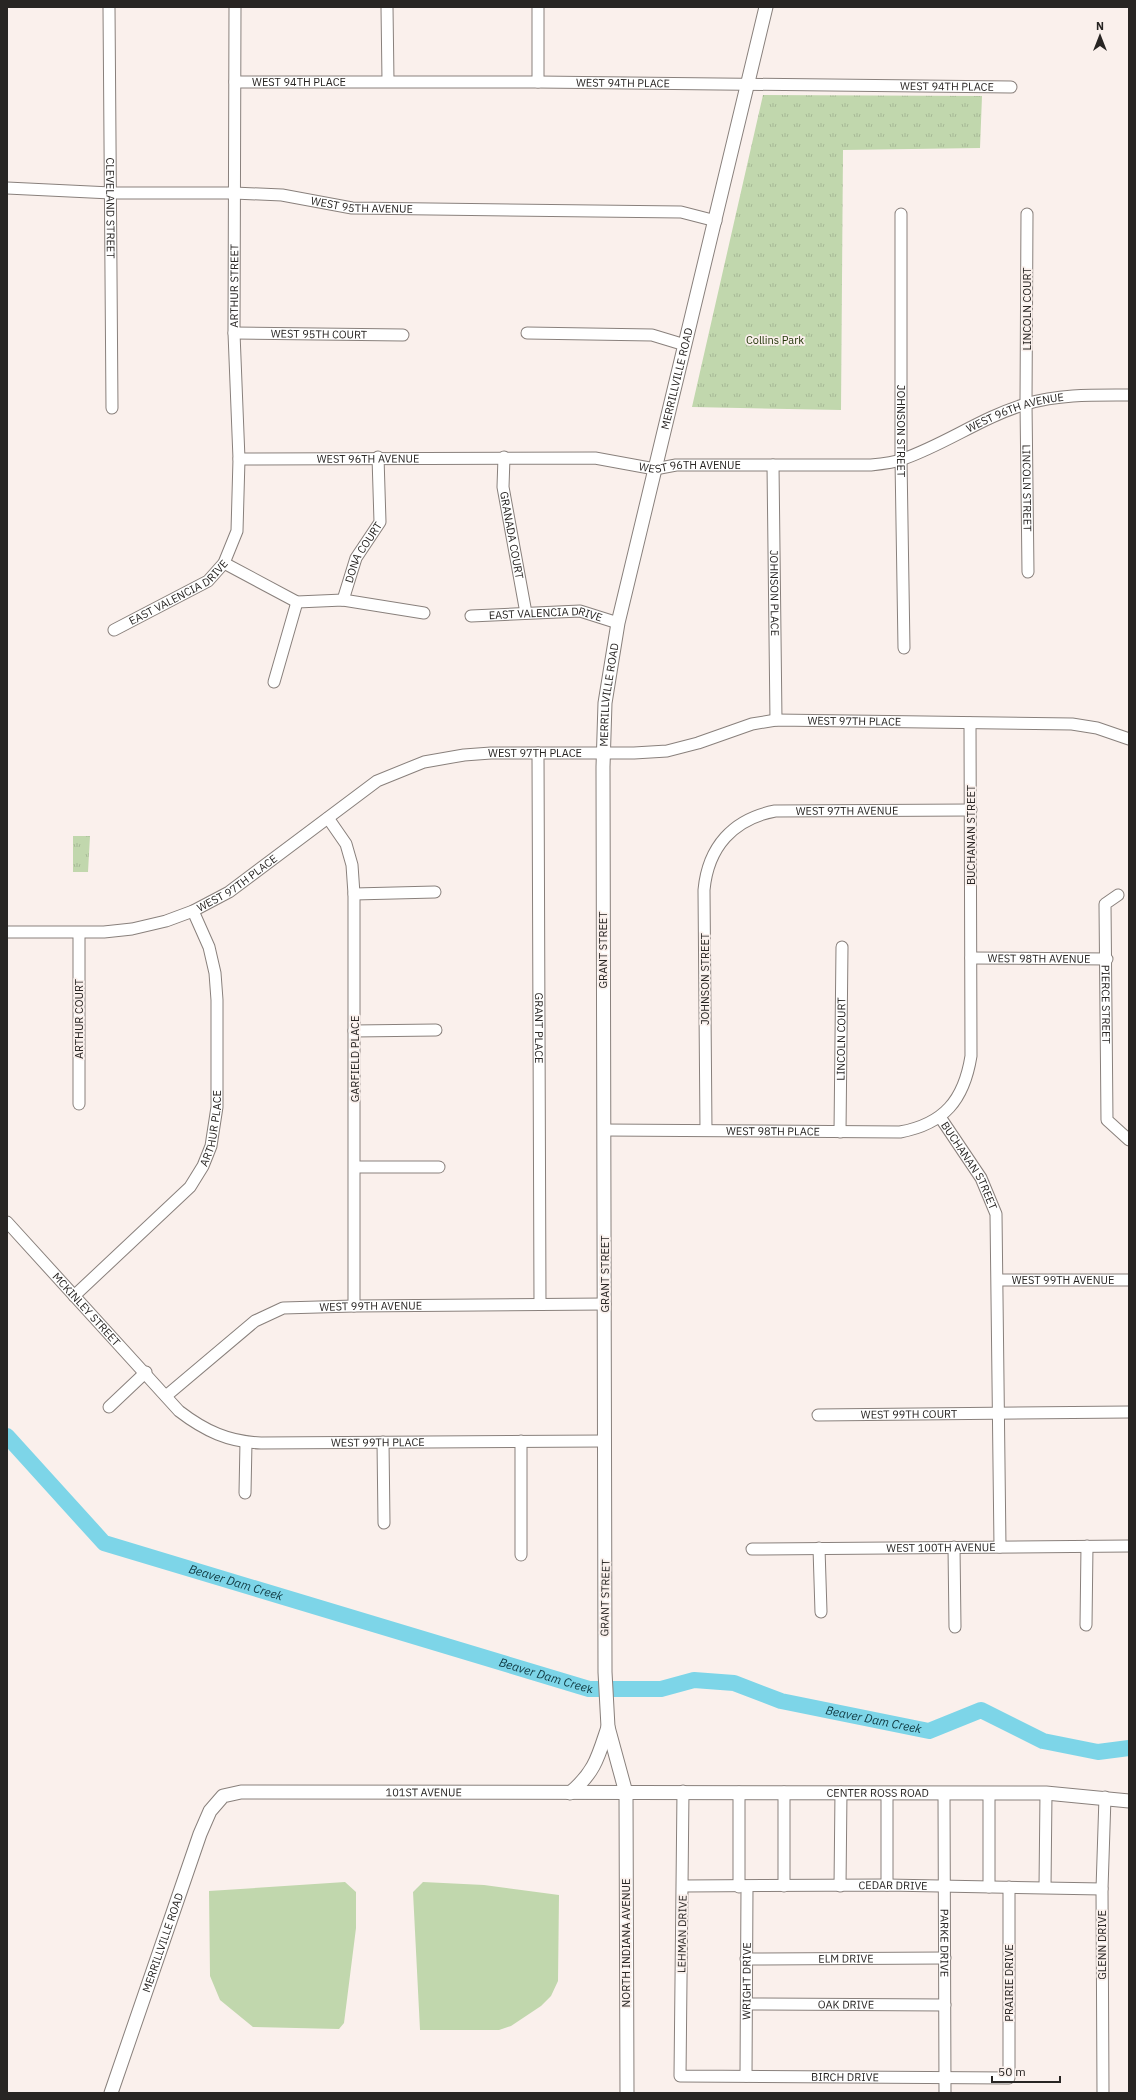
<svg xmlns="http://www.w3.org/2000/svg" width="1136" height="2100" font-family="'IBM Plex Sans',sans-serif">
<defs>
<pattern id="park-tufts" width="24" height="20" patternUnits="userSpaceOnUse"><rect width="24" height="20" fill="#c1d7ad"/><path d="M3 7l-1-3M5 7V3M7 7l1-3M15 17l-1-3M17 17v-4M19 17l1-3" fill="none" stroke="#a6b895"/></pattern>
</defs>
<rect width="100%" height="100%" fill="#faf0ec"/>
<path fill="#c1d7ad" d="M345 1882 356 1892V1928L344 2023 339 2029 253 2027 220 2000 210 1976 209 1891Z
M423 1882 484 1885 559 1895 558 1981 551 1996 541 2006 511 2026 499 2030H420L413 1892Z"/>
<path fill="url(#park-tufts)" d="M763 95 982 96 980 148 843 150 841 410 692 407Z
M73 836H90L88 872H73Z"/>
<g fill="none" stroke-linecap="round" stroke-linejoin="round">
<path stroke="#7dd5e8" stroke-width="16" id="s1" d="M7 1436 104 1543 589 1689H661L694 1680 734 1683 781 1701 929 1731 981 1710 1043 1741 1098 1752 1129 1748"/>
<g stroke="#89807c" stroke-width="13">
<g id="minor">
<path id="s2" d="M109 7 112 408"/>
<path d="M387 7 388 81"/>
<path d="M538 7V82"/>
<path id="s3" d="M235 82H538L1011 87"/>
<path id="s4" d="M7 188 111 193H234L282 195 352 208 681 212 716 221"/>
<path id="s5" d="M901 214V460L904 648"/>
<path id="s6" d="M1027 214 1026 404 1028 572"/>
<path id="s7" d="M234 333 403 335"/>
<path d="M527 333 652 335 685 345"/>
<path id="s8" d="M504 457 503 487 526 613"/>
<path id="s9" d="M239 459 595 458 655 469 676 465H870C881 464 893 463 903 459 946 444 982 417 1026 404 1060 394 1094 395 1129 395"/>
<path id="s10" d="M773 465 776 720"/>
<path d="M224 563 297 602 343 600 424 613"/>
<path id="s11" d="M343 600 356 558 380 522 378 457"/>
<path id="s12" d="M471 616 580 611 618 623"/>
<path id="s13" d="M114 630 208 581 224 563 237 531 239 459 234 333 235 7"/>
<path d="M274 682 297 602"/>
<path id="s14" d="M538 753 540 1304"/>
<path d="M328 818 346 844 352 865 354 894V1306"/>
<path d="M354 894 435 892"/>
<path id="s15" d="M1118 895 1105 904 1107 1120 1129 1140"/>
<path id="s16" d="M7 932H104L132 929 166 921 193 911 229 892 377 781 424 762 464 755 491 753H634L667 751 698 743 752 724 776 720 1072 724 1097 728 1129 739"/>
<path d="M79 933V1104"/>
<path id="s17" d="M971 958 1107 959"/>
<path d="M354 1031 436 1030"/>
<path id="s18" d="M940 1117 981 1178 996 1214 1000 1547"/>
<path id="s19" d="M604 1130 900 1132C944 1124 964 1100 971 1056L970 723"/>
<path id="s20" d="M706 1130 704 890C708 847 733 819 775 811L971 810"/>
<path id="s21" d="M840 1132 842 947"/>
<path d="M355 1167H439"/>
<path id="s22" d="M7 1222 179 1411C205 1431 229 1442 261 1443L605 1441"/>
<path id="s23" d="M998 1280H1129"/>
<path id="s24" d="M74 1296 190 1187 203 1166 211 1146 217 1107V1000L215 973 209 947 193 911"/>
<path id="s25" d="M166 1396 255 1321 283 1308 354 1306 605 1304"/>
<path d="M109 1407 146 1372"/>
<path id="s26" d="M818 1415 1129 1412"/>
<path d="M521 1441V1555"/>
<path d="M383 1442 384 1523"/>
<path d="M245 1493 246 1442"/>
<path d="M954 1547 955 1627"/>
<path d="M819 1548 821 1612"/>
<path id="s27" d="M752 1549 1129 1546"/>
<path d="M1086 1625 1087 1546"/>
<path id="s28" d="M683 1791 680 2076 1009 2078V1887"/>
<path d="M739 1792V1887"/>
<path d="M784 1792V1886"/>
<path id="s29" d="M944 1793 945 2093"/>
<path d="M989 1793V1887"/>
<path d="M887 1885V1793"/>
<path id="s30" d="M683 1886 887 1885 1102 1889"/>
<path d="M840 1886 841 1792"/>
<path d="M1045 1887 1046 1793"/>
<path id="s31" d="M746 1959 945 1958"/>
<path id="s32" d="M747 2004 945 2005"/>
<path id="s33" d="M746 2076 747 1887"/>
<path d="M1103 2093 1102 1889 1105 1797"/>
</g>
</g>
<g stroke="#89807c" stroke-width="15">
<g id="tertiary">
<path d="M570 1793C595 1772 598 1757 608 1727"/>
<path id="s34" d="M111 2093 200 1834 210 1811 223 1796 241 1792 1046 1793 1129 1801"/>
<path id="s35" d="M627 2093 626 1793 608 1727 605 1672 603 767 605 703 618 623 766 7"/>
</g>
</g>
<use href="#minor" stroke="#fff" stroke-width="11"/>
<use href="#tertiary" stroke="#fff" stroke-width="13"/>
</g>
<g text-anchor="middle" stroke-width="3.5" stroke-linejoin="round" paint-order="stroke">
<g font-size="11" fill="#282523" stroke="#faf0ec">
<text dy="4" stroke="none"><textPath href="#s3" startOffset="64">WEST 94TH PLACE</textPath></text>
<text dy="4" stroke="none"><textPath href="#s3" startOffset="388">WEST 94TH PLACE</textPath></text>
<text dy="4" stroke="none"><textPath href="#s3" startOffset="712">WEST 94TH PLACE</textPath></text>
<text dy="4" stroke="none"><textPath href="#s4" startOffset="356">WEST 95TH AVENUE</textPath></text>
<text dy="4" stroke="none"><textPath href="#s2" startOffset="201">CLEVELAND STREET</textPath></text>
<text dy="4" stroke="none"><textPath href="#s13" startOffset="410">ARTHUR STREET</textPath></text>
<text transform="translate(1027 309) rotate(-90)" y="4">LINCOLN COURT</text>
<text dy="4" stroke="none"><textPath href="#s7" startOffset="85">WEST 95TH COURT</textPath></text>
<text dy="4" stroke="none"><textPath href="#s35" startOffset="1725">MERRILLVILLE ROAD</textPath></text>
<text dy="4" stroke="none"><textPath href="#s9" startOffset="788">WEST 96TH AVENUE</textPath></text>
<text dy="4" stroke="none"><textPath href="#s5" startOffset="217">JOHNSON STREET</textPath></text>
<text dy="4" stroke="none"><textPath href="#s9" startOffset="129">WEST 96TH AVENUE</textPath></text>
<text dy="4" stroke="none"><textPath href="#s9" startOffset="452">WEST 96TH AVENUE</textPath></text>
<text dy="4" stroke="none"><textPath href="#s6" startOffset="274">LINCOLN STREET</textPath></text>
<text dy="4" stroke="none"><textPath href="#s8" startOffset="79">GRANADA COURT</textPath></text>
<text dy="4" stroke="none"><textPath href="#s11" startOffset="52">DONA COURT</textPath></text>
<text dy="4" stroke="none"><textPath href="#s10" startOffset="128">JOHNSON PLACE</textPath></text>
<text dy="4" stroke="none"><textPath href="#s13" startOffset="75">EAST VALENCIA DRIVE</textPath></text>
<text dy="4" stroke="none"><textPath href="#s12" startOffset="75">EAST VALENCIA DRIVE</textPath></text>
<text dy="4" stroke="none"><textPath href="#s35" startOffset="1401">MERRILLVILLE ROAD</textPath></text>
<text dy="4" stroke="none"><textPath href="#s16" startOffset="901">WEST 97TH PLACE</textPath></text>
<text dy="4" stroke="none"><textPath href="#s16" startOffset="577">WEST 97TH PLACE</textPath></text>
<text dy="4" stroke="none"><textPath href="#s20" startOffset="427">WEST 97TH AVENUE</textPath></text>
<text transform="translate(971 835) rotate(-90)" y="4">BUCHANAN STREET</text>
<text dy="4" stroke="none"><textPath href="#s16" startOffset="241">WEST 97TH PLACE</textPath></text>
<text transform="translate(603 950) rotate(-90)" y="4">GRANT STREET</text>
<text dy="4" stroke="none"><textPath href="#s17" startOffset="68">WEST 98TH AVENUE</textPath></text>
<text transform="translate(705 979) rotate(-90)" y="4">JOHNSON STREET</text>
<text dy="4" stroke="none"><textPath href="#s15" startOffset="116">PIERCE STREET</textPath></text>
<text transform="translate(79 1019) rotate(-90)" y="4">ARTHUR COURT</text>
<text dy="4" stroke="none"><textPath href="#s14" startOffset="275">GRANT PLACE</textPath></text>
<text dy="4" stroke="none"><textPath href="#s21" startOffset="93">LINCOLN COURT</textPath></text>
<text transform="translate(355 1059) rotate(-90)" y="4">GARFIELD PLACE</text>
<text dy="4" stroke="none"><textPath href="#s24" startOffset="223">ARTHUR PLACE</textPath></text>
<text dy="4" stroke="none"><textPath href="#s19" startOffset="169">WEST 98TH PLACE</textPath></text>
<text dy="4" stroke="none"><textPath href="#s18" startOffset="57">BUCHANAN STREET</textPath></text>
<text transform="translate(605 1274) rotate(-90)" y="4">GRANT STREET</text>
<text dy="4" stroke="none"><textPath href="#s23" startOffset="65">WEST 99TH AVENUE</textPath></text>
<text dy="4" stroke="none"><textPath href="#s25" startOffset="235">WEST 99TH AVENUE</textPath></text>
<text dy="4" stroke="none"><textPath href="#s22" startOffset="118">MCKINLEY STREET</textPath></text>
<text dy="4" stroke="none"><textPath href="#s26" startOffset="91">WEST 99TH COURT</textPath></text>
<text dy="4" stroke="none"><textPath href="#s22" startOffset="462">WEST 99TH PLACE</textPath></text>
<text dy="4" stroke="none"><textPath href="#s27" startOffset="189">WEST 100TH AVENUE</textPath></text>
<text transform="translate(605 1598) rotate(-89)" y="4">GRANT STREET</text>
<text dy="4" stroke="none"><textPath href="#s34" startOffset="520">101ST AVENUE</textPath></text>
<text dy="4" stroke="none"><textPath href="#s34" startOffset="974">CENTER ROSS ROAD</textPath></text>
<text dy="4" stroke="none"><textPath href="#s30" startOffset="210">CEDAR DRIVE</textPath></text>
<text transform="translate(682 1934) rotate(-89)" y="4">LEHMAN DRIVE</text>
<text dy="4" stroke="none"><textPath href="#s34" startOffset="159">MERRILLVILLE ROAD</textPath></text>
<text transform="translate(626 1943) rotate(-90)" y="4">NORTH INDIANA AVENUE</text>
<text dy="4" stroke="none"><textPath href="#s29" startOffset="150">PARKE DRIVE</textPath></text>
<text transform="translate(1102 1945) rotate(-90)" y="4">GLENN DRIVE</text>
<text dy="4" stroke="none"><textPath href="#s31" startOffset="100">ELM DRIVE</textPath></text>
<text dy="4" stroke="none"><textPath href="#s33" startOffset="95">WRIGHT DRIVE</textPath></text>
<text transform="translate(1009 1983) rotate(-90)" y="4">PRAIRIE DRIVE</text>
<text dy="4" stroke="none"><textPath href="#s32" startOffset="99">OAK DRIVE</textPath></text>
<text dy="4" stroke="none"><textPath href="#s28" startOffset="450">BIRCH DRIVE</textPath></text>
</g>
<g font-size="11" fill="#233509" stroke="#faf0ec">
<text x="775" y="344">Collins Park</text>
</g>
<g font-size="12" font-style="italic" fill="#103a42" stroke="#faf0ec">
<text dy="4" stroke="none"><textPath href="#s1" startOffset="282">Beaver Dam Creek</textPath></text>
<text dy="4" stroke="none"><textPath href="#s1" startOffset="606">Beaver Dam Creek</textPath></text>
<text dy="4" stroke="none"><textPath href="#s1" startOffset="942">Beaver Dam Creek</textPath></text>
</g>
</g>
<rect width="1136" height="2100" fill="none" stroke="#282523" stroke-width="16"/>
<g transform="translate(1100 36)" stroke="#faf0ec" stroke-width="3" paint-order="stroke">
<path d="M0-3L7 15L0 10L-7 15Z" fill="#282523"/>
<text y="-6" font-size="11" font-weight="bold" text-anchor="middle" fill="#282523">N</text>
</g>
<path d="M992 2076v6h68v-6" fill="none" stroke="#282523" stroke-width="2"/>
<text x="998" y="2076" font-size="12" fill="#282523" stroke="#faf0ec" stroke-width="3" paint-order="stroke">50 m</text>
</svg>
